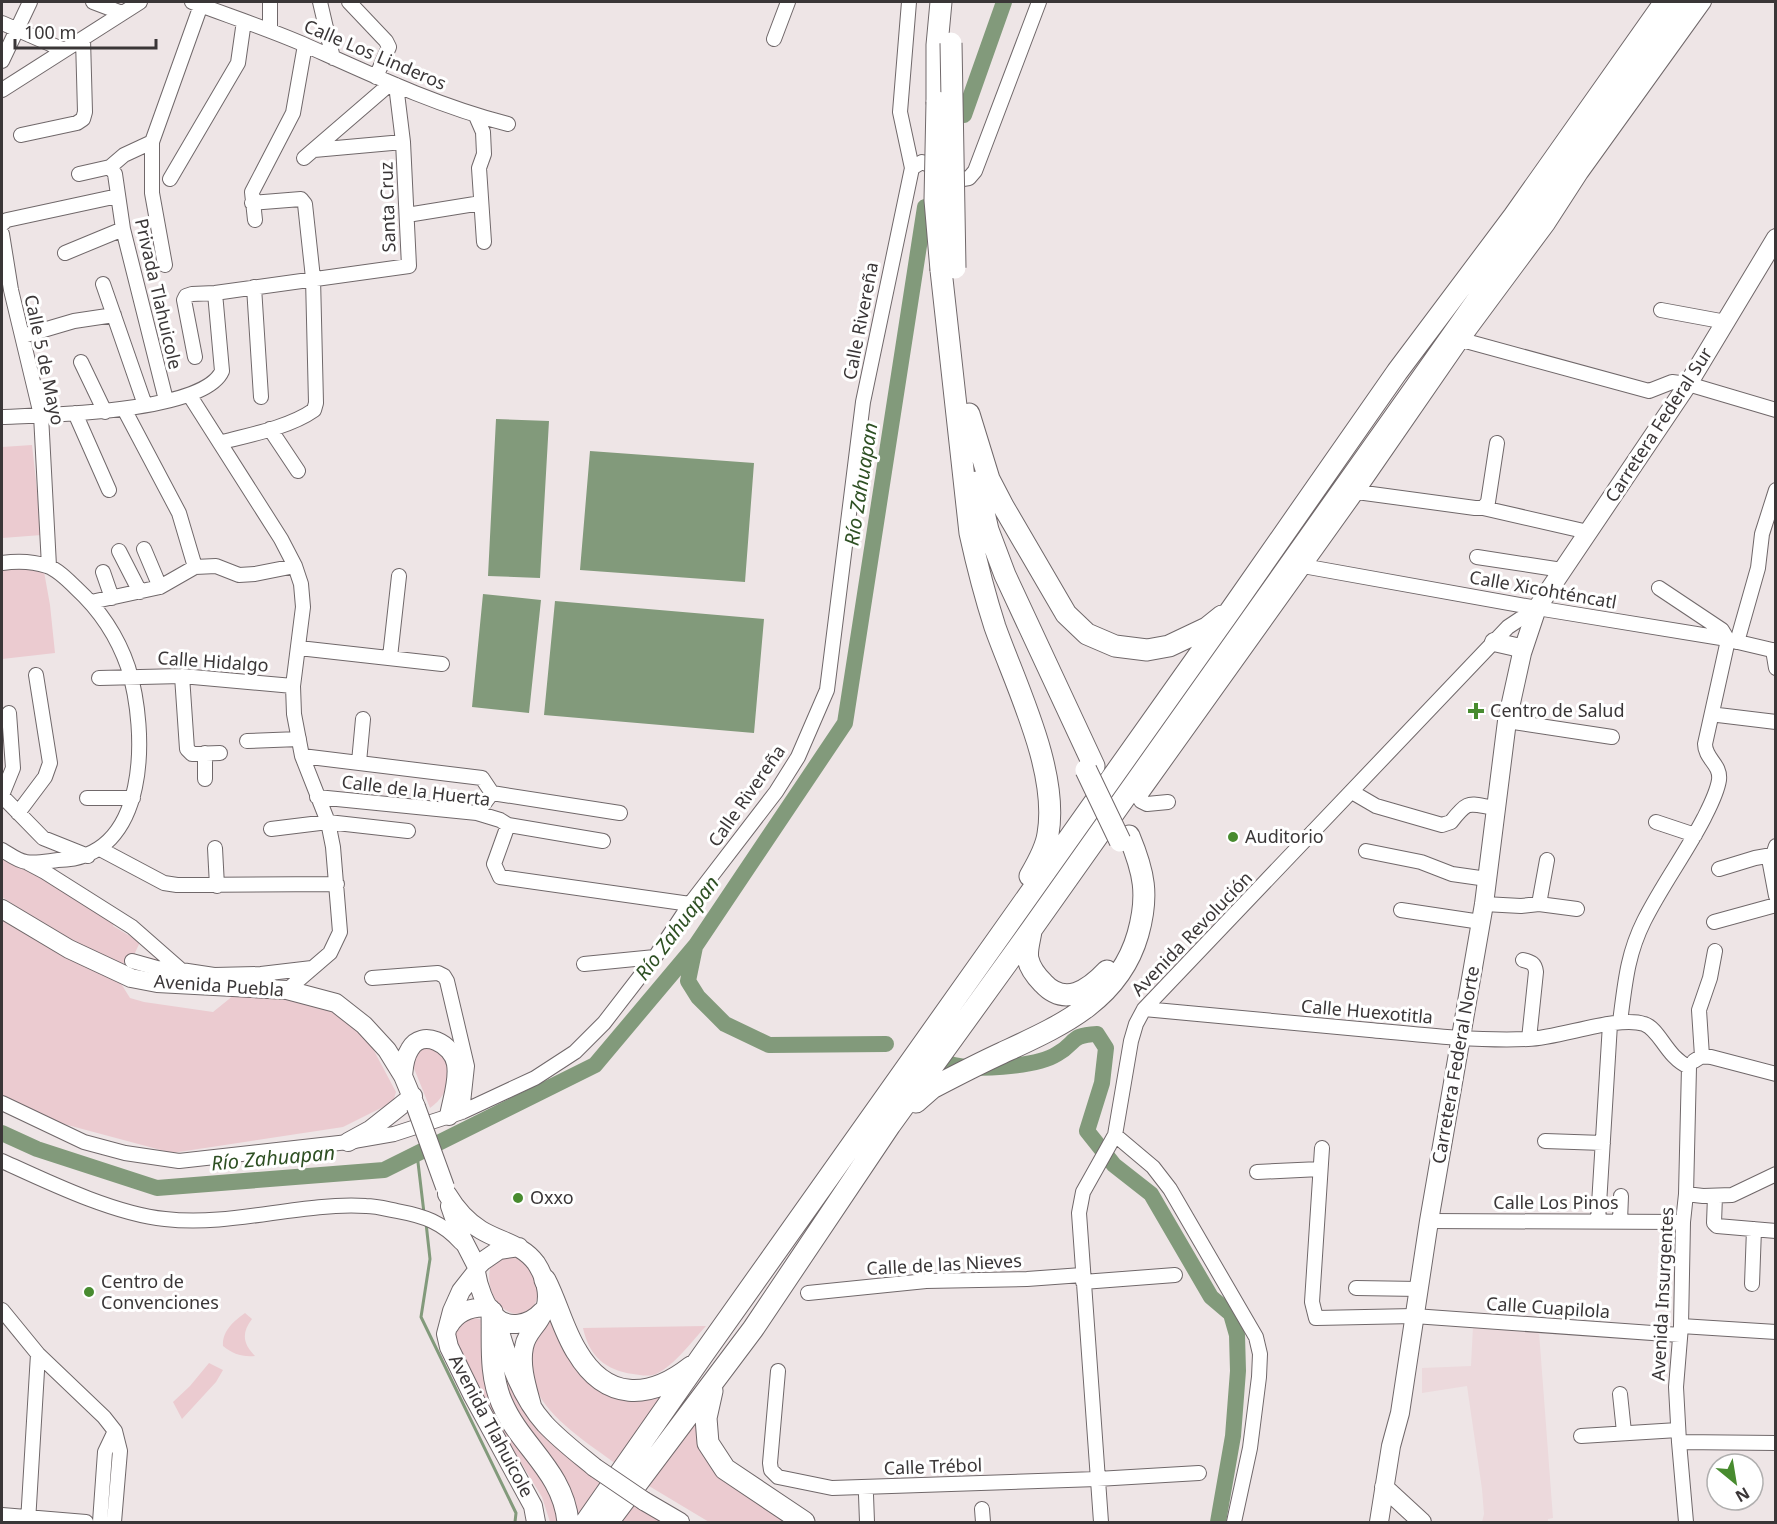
<svg xmlns="http://www.w3.org/2000/svg" width="1777" height="1524" font-family="'Noto Sans',sans-serif">
<rect width="100%" height="100%" fill="#eee5e6"/>
<path fill="#ecd9dc" d="M1473 1327 1539 1332 1553 1518 1548 1519V1522H1482L1484 1514 1482 1489 1467 1386 1422 1393V1368L1471 1366Z"/>
<path fill="#ebcbd0" d="M32 445 42 535 2 538V447Z
M43 566 50 605 55 653 2 659V568Z
M2 859 65 887 118 917 113 926 140 942 134 955 172 962C167 965 161 970 156 970 111 969 39 921 2 897Z
M2 917 120 982 130 998 144 1002 213 1012 239 991 322 1004 346 1018 372 1047 396 1092 393 1102 343 1127 172 1153 60 1123 2 1097Z
M425 1045 442 1050C444 1055 448 1061 449 1068 453 1083 442 1100 430 1108L411 1061Z
M519 1254C531 1271 547 1289 531 1310 501 1327 479 1282 494 1259Z
M245 1313 252 1319C242 1332 242 1343 255 1356 241 1357 233 1354 223 1346 222 1331 234 1321 245 1313Z
M551 1313 582 1368 667 1392 616 1464C592 1446 547 1418 536 1388 532 1377 531 1363 529 1352Z
M473 1317 485 1321 488 1373 546 1475 561 1522H550L542 1497 515 1453 454 1339V1326Z
M706 1326C693 1340 674 1366 656 1374 649 1377 640 1375 633 1374 605 1370 589 1356 583 1328Z
M499 1353 603 1483 574 1522 512 1415Z
M209 1363 223 1370 216 1382 182 1419 173 1402 190 1386Z
M698 1411 703 1441 796 1522H709L649 1486Z
M638 1501 674 1522H621Z"/>
<path fill="#829a7b" d="M496 419 549 421 540 578 488 576Z
M590 451 754 463 745 582 580 570Z
M483 594 541 600 529 713 472 707Z
M555 601 764 619 754 733 544 715Z"/>
<g fill="none" stroke-linecap="round" stroke-linejoin="round">
<path stroke="#829a7b" stroke-width="3" d="M417 1154 424 1213
M426 1223 430 1259 421 1317 516 1513 515 1522"/>
<path stroke="#829a7b" stroke-width="16" d="M964 115 1004 2
M695 947 688 981 698 997 725 1024 769 1045 886 1044
M947 1063C970 1072 1036 1067 1057 1054 1077 1043 1069 1035 1097 1034L1106 1048 1102 1083 1087 1131 1114 1165 1151 1194 1211 1297 1231 1314 1237 1335 1238 1371 1233 1436 1218 1522
M2 1133 37 1149 157 1188 384 1170 595 1065 696 945 845 723 925 207"/>
<g stroke="#70686a" stroke-width="16">
<path id="minor" d="M93 2 122 13
M192 2C229 16 266 28 303 44 370 74 437 106 508 124
M320 2 333 58
M349 2 386 41 389 47 376 77
M2 23 64 50
M270 30V2
M774 39 788 2
M2 61 30 2
M2 90 140 2
M476 116 483 132 484 154 479 168 484 242
M21 135 77 123 83 119 85 112 83 39
M314 150 403 142
M304 158 391 83
M110 167 124 155 152 142
M912 168 922 162 963 179 969 178 975 171 1039 2
M79 174 110 167 115 174 123 229 166 400
M170 179 238 63 244 21
M407 215 481 203
M255 220 252 192 293 113 305 45
M2 224 7 220 118 196
M2 234 11 290 41 415 49 566
M65 253 123 229
M165 265 152 193V142L201 5
M103 284 145 405
M254 287 261 397
M1661 310 1726 322
M23 336 74 321 114 315
M1462 340 1649 391 1672 382 1688 384 1776 410
M195 357 184 300 186 296 192 294 215 293 409 266 403 142 396 85
M81 362 105 412
M190 396 281 539 295 566 301 584 303 607 293 686 294 714 302 756 328 822 333 847 340 932 330 953 287 990
M124 409 179 513 195 567
M75 413 109 490
M2 417C44 415 204 413 222 371L215 293
M270 429 298 471
M222 442C250 435 290 427 314 410L316 403 313 278 305 204 301 199 252 203
M1357 492 1475 508H1483L1588 532
M1483 508 1488 502 1497 443
M144 549 160 587
M119 551 140 592
M1477 557 1562 570
M2 563C16 561 32 561 47 566 57 569 68 580 76 588 100 610 117 635 128 667 148 731 150 859 58 860 48 861 36 864 26 862 18 861 9 854 2 850
M1303 566 1537 608 1721 638 1776 651
M103 572 112 598
M91 602 160 587 195 567 216 566 239 575 255 574 295 566
M1737 642 1758 568 1762 534 1776 490
M299 648 442 664
M1773 650 1776 668
M390 657 399 576
M182 676 187 749 192 754 220 753
M99 678 182 676 293 686
M1718 715 1776 722
M1507 721 1612 737
M247 741 299 739
M205 753V779
M302 756 482 778 492 793
M359 762 363 719
M1352 792 1376 806 1442 825 1451 822C1469 799 1468 804 1496 808
M2 795 13 768 9 713
M2 796 43 838 88 856
M317 797 477 813 500 820 508 825 603 841
M87 798H133
M1168 802 1147 804 1141 801 1139 797 1357 492 1462 340 1548 224 1581 173 1704 2
M18 813 45 777 50 763 36 675
M477 813 492 793 620 813
M1656 822 1695 835
M508 825 494 864 500 877 690 904
M271 829 328 822 408 831
M1776 846 1770 864 1776 896
M215 848 217 886
M100 849 164 883 177 885 337 884
M1366 851 1421 862 1452 874 1487 879
M28 863 45 872 132 927 181 970 214 975 261 974 312 968
M1719 869 1755 858 1772 855
M1484 904 1521 906 1539 904 1577 909
M1539 904 1547 860
M1401 910 1481 922
M1714 922 1776 905
M1523 960C1531 962 1535 963 1536 972L1529 1039
M132 961 157 968 181 970
M584 964 655 957
M372 978 438 973 444 976 447 981 467 1066 462 1112
M1144 1009C1219 1016 1294 1023 1370 1030 1422 1035 1475 1041 1528 1039 1560 1038 1618 1015 1644 1024 1660 1029 1666 1057 1689 1067
M1620 1022C1625 984 1627 955 1644 921 1662 885 1686 853 1704 818 1710 806 1717 793 1719 780 1721 764 1705 759 1705 744L1728 640 1722 630 1659 588
M1702 1056 1699 1010 1710 978 1715 951
M1694 1061 1702 1056 1711 1057 1776 1074
M2 1103 84 1142 125 1153 179 1161 348 1142 394 1134 462 1112 535 1078 575 1052 604 1023 655 957 690 904 776 792 798 757 827 690 863 402 912 168 900 112 909 2
M1115 1135 1153 1167 1170 1189 1256 1337 1260 1354 1259 1377 1250 1448 1234 1522
M1545 1141 1603 1143
M1322 1148 1312 1302 1316 1318 1414 1316 1680 1335
M2 1161C48 1182 114 1214 165 1219 232 1227 299 1202 366 1206 376 1206 387 1209 397 1211 424 1216 442 1222 461 1243
M1257 1172 1320 1169
M1686 1194 1703 1196 1732 1195 1776 1174
M1715 1196 1714 1223 1717 1226 1776 1231
M1429 1221 1683 1222
M1598 1221 1610 1024
M1620 1221 1621 1196
M1083 1282 1175 1275
M1752 1284 1754 1229
M1356 1288 1419 1289
M808 1293 926 1281 1027 1279 1082 1275
M2 1310 38 1354 104 1417 115 1431 120 1451 114 1522
M1681 1326 1776 1332
M778 1371 770 1463 771 1470 778 1477 832 1488 1097 1479 1199 1473
M1620 1394 1624 1432
M1581 1436 1678 1430
M1679 1442 1776 1443
M866 1495 867 1522
M982 1509 983 1522
M2 1515 86 1522
M28 1522 38 1354
M100 1522 105 1452 115 1431
M1101 1522 1079 1213 1083 1192 1115 1135 1131 1041 1136 1024 1144 1009 1508 627 1520 619 1535 613
M1686 1522 1679 1442 1676 1387 1681 1326 1683 1222 1686 1194 1689 1067"/>
</g>
<g stroke="#70686a" stroke-width="20">
<path id="major" d="M1494 642 1516 647 1522 653
M2 909 69 949 131 978 157 983 287 990 336 1003 364 1025 387 1050 403 1076 416 1107
M403 1076C404 1067 404 1058 410 1049 422 1028 453 1044 456 1064 459 1080 452 1099 449 1116
M348 1142 370 1130 413 1096
M447 1194C456 1209 466 1221 481 1230 501 1242 522 1244 536 1263 547 1280 552 1302 540 1319 534 1329 526 1335 524 1347 520 1366 527 1387 532 1406
M450 1206 459 1232 477 1267
M519 1247 499 1250 483 1261 477 1267 476 1272 461 1291 452 1311 446 1334 449 1347 473 1396 533 1506 536 1522
M476 1272C478 1286 485 1306 495 1316 509 1330 530 1324 542 1311
M496 1318C506 1354 519 1395 545 1424 560 1440 577 1453 594 1467
M449 1326C458 1311 473 1306 490 1308
M1384 1487 1422 1522
M644 1501 680 1522
M1379 1522 1391 1446 1400 1413 1429 1221 1484 904 1507 721 1522 653 1537 608 1688 384 1776 238"/>
</g>
<g stroke="#70686a" stroke-width="23">
<path id="highway" d="M937 102V45L941 2
M941 270 970 533C977 565 985 596 995 627 1016 686 1059 771 1048 834 1046 849 1037 864 1030 876
M969 414 989 479 1003 506 1066 614 1087 634 1115 646 1147 650 1169 646 1207 628 1222 616
M977 482 988 530 1005 575 1094 766
M1031 931C1030 939 1026 951 1028 959 1030 968 1037 977 1043 983 1065 1007 1089 990 1107 971
M916 1102 932 1088C955 1076 978 1064 1002 1053 1060 1026 1119 1001 1138 934 1149 895 1144 872 1129 836
M545 1280C557 1303 563 1330 577 1352 606 1401 649 1400 691 1367
M492 1312C493 1342 489 1374 502 1403 521 1447 563 1471 568 1522
M712 1391 706 1418 708 1443 725 1469 804 1522
M586 1522 702 1356 1233 607 1397 372 1514 216 1665 2
M608 1522 753 1329 890 1125 1031 930 1529 227 1686 2"/>
</g>
<use href="#minor" stroke="#fff" stroke-width="14"/>
<use href="#major" stroke="#fff" stroke-width="18"/>
<use href="#highway" stroke="#fff" stroke-width="21"/>
<g stroke="#70686a" stroke-width="20" stroke-linecap="butt">
<path id="major-bridge" d="M416 1107 445 1187
M594 1467 644 1501"/>
</g>
<g stroke="#70686a" stroke-width="23" stroke-linecap="butt">
<path id="highway-bridge" d="M951 43 955 268
M937 102 935 200 941 270
M1086 770 1120 841"/>
</g>
<use href="#major-bridge" stroke="#fff" stroke-width="18"/>
<use href="#highway-bridge" stroke="#fff" stroke-width="21"/>
</g>
<g fill="#488b2f" stroke="#fff" stroke-width="2">
<path d="M1473 702h6v6h6v6h-6v6h-6v-6h-6v-6h6z"/>
<circle cx="1233" cy="837" r="6"/>
<circle cx="518" cy="1198" r="6"/>
<circle cx="89" cy="1292" r="6"/>
</g>
<g text-anchor="middle" stroke-width="6" stroke-linejoin="round" paint-order="stroke">
<g font-size="18" fill="#3a3637" stroke="#fff">
<text transform="translate(375 55) rotate(23)" y="6">Calle Los Linderos</text>
<text transform="translate(388 207) rotate(-92)" y="6">Santa Cruz</text>
<text transform="translate(158 294) rotate(77)" y="6">Privada Tlahuicole</text>
<text transform="translate(861 321) rotate(-79)" y="6">Calle Rivereña</text>
<text transform="translate(44 360) rotate(78)" y="6">Calle 5 de Mayo</text>
<text transform="translate(1659 425) rotate(-57)" y="6">Carretera Federal Sur</text>
<text transform="translate(1543 590) rotate(10)" y="6">Calle Xicohténcatl</text>
<text transform="translate(213 662) rotate(4)" y="6">Calle Hidalgo</text>
<text transform="translate(416 791) rotate(7)" y="6">Calle de la Huerta</text>
<text transform="translate(747 796) rotate(-55)" y="6">Calle Rivereña</text>
<text transform="translate(1192 934) rotate(-46)" y="6">Avenida Revolución</text>
<text transform="translate(219 986) rotate(4)" y="6">Avenida Puebla</text>
<text transform="translate(1367 1012) rotate(5)" y="6">Calle Huexotitla</text>
<text transform="translate(1456 1065) rotate(-80)" y="6">Carretera Federal Norte</text>
<text x="1556" y="1209">Calle Los Pinos</text>
<text transform="translate(944 1265) rotate(-3)" y="6">Calle de las Nieves</text>
<text transform="translate(1663 1294) rotate(-87)" y="6">Avenida Insurgentes</text>
<text transform="translate(1548 1308) rotate(4)" y="6">Calle Cuapilola</text>
<text transform="translate(491 1426) rotate(62)" y="6">Avenida Tlahuicole</text>
<text transform="translate(933 1467) rotate(-2)" y="6">Calle Trébol</text>
</g>
<g font-size="18" fill="#3a3637" stroke="#fff" text-anchor="start">
<text x="1490" y="717">Centro de Salud</text>
<text x="1245" y="843">Auditorio</text>
<text x="530" y="1204">Oxxo</text>
<text x="101" y="1288">Centro de<tspan x="101" dy="21">Convenciones</tspan></text>
</g>
<g font-size="20" font-style="italic" fill="#2e5023" stroke="#fff">
<text transform="translate(861 484) rotate(-81)" y="7">Río Zahuapan</text>
<text transform="translate(677 928) rotate(-53)" y="7">Río Zahuapan</text>
<text transform="translate(273 1158) rotate(-5)" y="7">Río Zahuapan</text>
</g>
</g>
<rect width="1777" height="1524" fill="none" stroke="#3a3637" stroke-width="6"/>
<g transform="translate(1735 1482) rotate(150)"><circle r="28" fill="#ffffff" stroke="#b0afaf" stroke-width="1.5"/>
<path d="M0-4.5L10 22L0 15L-10 22Z" fill="#488b2f"/>
<text y="-9" font-size="16" font-weight="bold" text-anchor="middle" fill="#3a3637">N</text>
</g>
<path d="M15 39v9h141v-9" fill="none" stroke="#3a3637" stroke-width="3"/>
<text x="24" y="39" font-size="18" fill="#3a3637" stroke="#ffffff" stroke-width="4.5" paint-order="stroke">100 m</text>
</svg>
